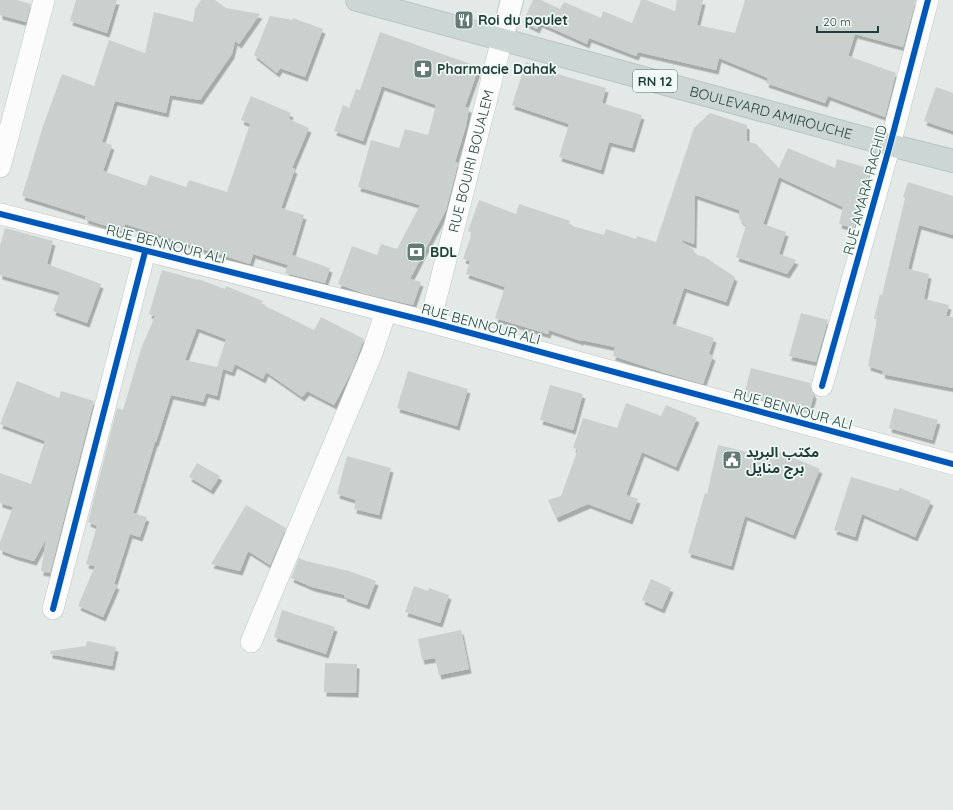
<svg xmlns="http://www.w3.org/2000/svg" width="953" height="810" font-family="Quicksand,'Noto Sans Arabic',sans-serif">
<defs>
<filter id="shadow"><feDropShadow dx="2.5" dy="4.5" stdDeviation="0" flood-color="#0004"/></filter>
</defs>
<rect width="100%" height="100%" fill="#e2e9e7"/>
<path fill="#cad0ce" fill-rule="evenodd" filter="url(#shadow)" d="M0 0H17L31 4 26 22 0 15Z
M76 0H117L107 33 70 21Z
M201 0H215L226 8 260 14 239 44 235 41 232 54 200 100 170 95 166 113 115 101 102 142 112 145 103 171 146 186 150 175 186 187 189 180 227 192 250 124 241 120 251 96 291 113 289 119 309 128 292 168 295 169 281 208 304 215 292 255 330 268 325 283 285 273 288 265 253 254 250 264 125 224 122 231 85 219 86 216 22 196 43 126 62 74 94 86 109 40 145 53 154 12 193 22 195 9Z
M533 0H541L560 9 564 2 601 18 603 11 632 23 641 0H646L675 11 677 0H703L697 25 735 33 745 0H916L903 47 855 34 848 56 896 73 885 117 828 96 825 103 766 83 768 78 719 58 716 70 638 52 636 56 589 38 587 44 540 23 537 29 523 22Z
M270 16 293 20V18L323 29 305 77 280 68 277 73 254 55Z
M380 32 479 67 465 107 469 108 466 126 455 162 458 163 446 210 410 279 421 282 413 305 362 293 338 284 352 246 377 255 381 244 397 249 420 205 358 187 371 140 399 148 405 129 428 135 436 105 382 86 363 141 334 131 343 105 349 108 356 89 360 90Z
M526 62 564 76 606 88 602 103 642 115 632 148 609 142 601 170 559 157 569 124 512 105Z
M936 87 953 93V131L924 121Z
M710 113 747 125V141L756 144 779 168 788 148 835 168 837 159 871 169 854 228 839 224 843 207 779 177 763 224 786 232 779 254 796 260 787 274 736 257 746 226 739 218V210L695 195 694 244 682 240 681 241 694 250V254L705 257 735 277 726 302 684 288 672 324 714 338 709 354 713 356 703 384 665 373 613 356 615 347 581 340V341L549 330 548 334 495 318 505 287 466 274 470 261 463 259 472 233 468 231 479 200 516 214 519 204 570 221 569 225 604 235 606 229 636 239 637 236 656 242 694 128Z
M908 182 953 196V235L919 225 908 269 929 274 924 299 949 305 946 316 953 317V388L882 374 883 371 868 366 877 319H874L880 294 882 295 905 198 903 197Z
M5 228 53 241 47 264 101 284 87 323 53 311 60 292 0 275V246Z
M162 270 198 280V279L225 289 226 286 263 301 261 304 314 330 321 317 364 339 351 373 334 405 307 391 302 397 266 372 263 379 235 364 232 372 223 369 217 396 206 393 203 402 171 395 156 442H155L133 513 147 517 140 537 130 534 114 584 117 585 103 617 78 606 95 566 86 564 97 526 88 522 117 408 123 410 141 349 155 316 149 314ZM197 328 226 339 217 367 185 360Z
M801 313 828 320 816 362 789 356Z
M751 368 810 383 811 389 814 395 809 413 744 395Z
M408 371 468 389 457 426 397 408Z
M17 381 59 398 61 391 94 401 50 573 41 571 46 539 34 561 16 556 0 550V542L13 507 0 503V473L31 484 45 441 0 424Z
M550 385 583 394 573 430 540 420Z
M626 403 661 416 666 405 697 418 676 467 642 452 626 495 638 499 630 520 588 504 556 518 548 500 561 496 578 449 573 448 583 418 617 428Z
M894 408 938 420 932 440 889 428Z
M718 445 777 459 780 452 820 469 793 535 745 516 731 566 688 553 705 493 707 494Z
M347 456 391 468 379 515 354 509 356 500 337 494Z
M197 463 220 476 211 490 189 477Z
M851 477 898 491 900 488 931 501 915 537 862 514 855 537 834 530Z
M246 505 286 528 270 565 248 551 240 571 211 564Z
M299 558 306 561 349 571 376 581 367 605 344 597 345 595 312 587 291 578Z
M651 579 671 588 662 609 642 600Z
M414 586 428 591 429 588 449 595 440 623 405 612Z
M282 610 335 627 326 654 274 637Z
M461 630 469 669 439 675 435 658 422 660 418 639Z
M87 641 116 647 112 666 50 654V651L86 646Z
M325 663 357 664 356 693 324 692Z"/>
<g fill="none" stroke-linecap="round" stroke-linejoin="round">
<g stroke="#bfc6c4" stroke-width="22">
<g id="minor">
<path d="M0 167 44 0"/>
<path d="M0 214 430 322 953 464"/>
<path id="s1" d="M430 322 502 39"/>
<path d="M822 386 890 145 928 0"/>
<path d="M53 609 145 252"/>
<path d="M251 642 372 353 386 311"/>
</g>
</g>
<g stroke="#bec7c4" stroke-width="24">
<path id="secondary" d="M502 39 512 0"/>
</g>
<g stroke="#bbc5c3" stroke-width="24">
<g id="primary">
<path id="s2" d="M357 0 890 145 953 161"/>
</g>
</g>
<use href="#minor" stroke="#fbfcfb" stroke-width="21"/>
<use href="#secondary" stroke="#fbfcfb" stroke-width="22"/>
<use href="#primary" stroke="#ccd6d4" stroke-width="22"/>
<g stroke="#f0f9f5" stroke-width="8">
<path id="cycleway" d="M0 214 430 322 953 464
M822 386 890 145 928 0
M53 609 145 252"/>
</g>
<use href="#cycleway" stroke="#0057b8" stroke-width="6"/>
</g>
<defs>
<g id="restaurant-square" transform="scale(1)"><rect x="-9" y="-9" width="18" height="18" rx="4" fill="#637a75" stroke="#f0f9f5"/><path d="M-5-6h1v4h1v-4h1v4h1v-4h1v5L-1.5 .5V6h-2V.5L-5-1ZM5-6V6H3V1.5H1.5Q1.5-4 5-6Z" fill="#fff"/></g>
<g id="pharmacy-square" transform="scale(1)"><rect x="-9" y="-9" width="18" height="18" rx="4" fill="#637a75" stroke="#f0f9f5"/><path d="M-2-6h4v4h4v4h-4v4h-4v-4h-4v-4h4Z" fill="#fff"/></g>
<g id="bank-square" transform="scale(1)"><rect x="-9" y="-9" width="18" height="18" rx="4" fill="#637a75" stroke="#f0f9f5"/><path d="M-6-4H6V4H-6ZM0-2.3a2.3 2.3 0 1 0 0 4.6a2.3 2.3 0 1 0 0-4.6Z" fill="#fff"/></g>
<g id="civic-square" transform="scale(1)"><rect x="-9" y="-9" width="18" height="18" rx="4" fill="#637a75" stroke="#f0f9f5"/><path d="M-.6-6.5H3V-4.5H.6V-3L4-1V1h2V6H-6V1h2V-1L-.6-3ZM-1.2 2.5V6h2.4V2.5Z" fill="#fff"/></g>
</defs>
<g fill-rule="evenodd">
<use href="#restaurant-square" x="464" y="20"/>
<use href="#pharmacy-square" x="423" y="69"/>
<use href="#bank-square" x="416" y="252"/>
<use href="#civic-square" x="732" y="460"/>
</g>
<g text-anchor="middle" stroke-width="3.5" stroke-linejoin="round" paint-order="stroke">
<rect fill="#f0f9f5" stroke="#5e7671" stroke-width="1" x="633" y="70" width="44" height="22" rx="3"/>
<g font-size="13" font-weight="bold" fill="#1f3e38">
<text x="655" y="86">RN 12</text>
</g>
<g font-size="14" font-weight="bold" fill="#1f3e38" stroke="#f0f9f5" text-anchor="start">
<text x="478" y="25">Roi du poulet</text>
<text x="437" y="74">Pharmacie Dahak</text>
<text x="430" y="257">BDL</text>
<text x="746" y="457">مكتب البريد<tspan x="746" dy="16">برج منايل</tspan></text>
</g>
<g font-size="14" fill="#1f3e38" stroke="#f0f9f5">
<text dy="5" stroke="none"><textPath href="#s2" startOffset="429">BOULEVARD AMIROUCHE</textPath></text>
<text dy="5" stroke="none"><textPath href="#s1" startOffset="166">RUE BOUIRI BOUALEM</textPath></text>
<text transform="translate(865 190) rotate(-75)" y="5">RUE AMARA RACHID</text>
<text transform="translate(166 244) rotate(14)" y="5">RUE BENNOUR ALI</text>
<text transform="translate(481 324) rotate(15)" y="5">RUE BENNOUR ALI</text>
<text transform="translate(793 409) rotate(15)" y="5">RUE BENNOUR ALI</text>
</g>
</g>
<path d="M817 26v6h61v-6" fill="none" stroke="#1f3e38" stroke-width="2"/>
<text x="823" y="26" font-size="12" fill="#1f3e38" stroke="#f0f9f5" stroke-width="3" paint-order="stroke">20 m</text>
</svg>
